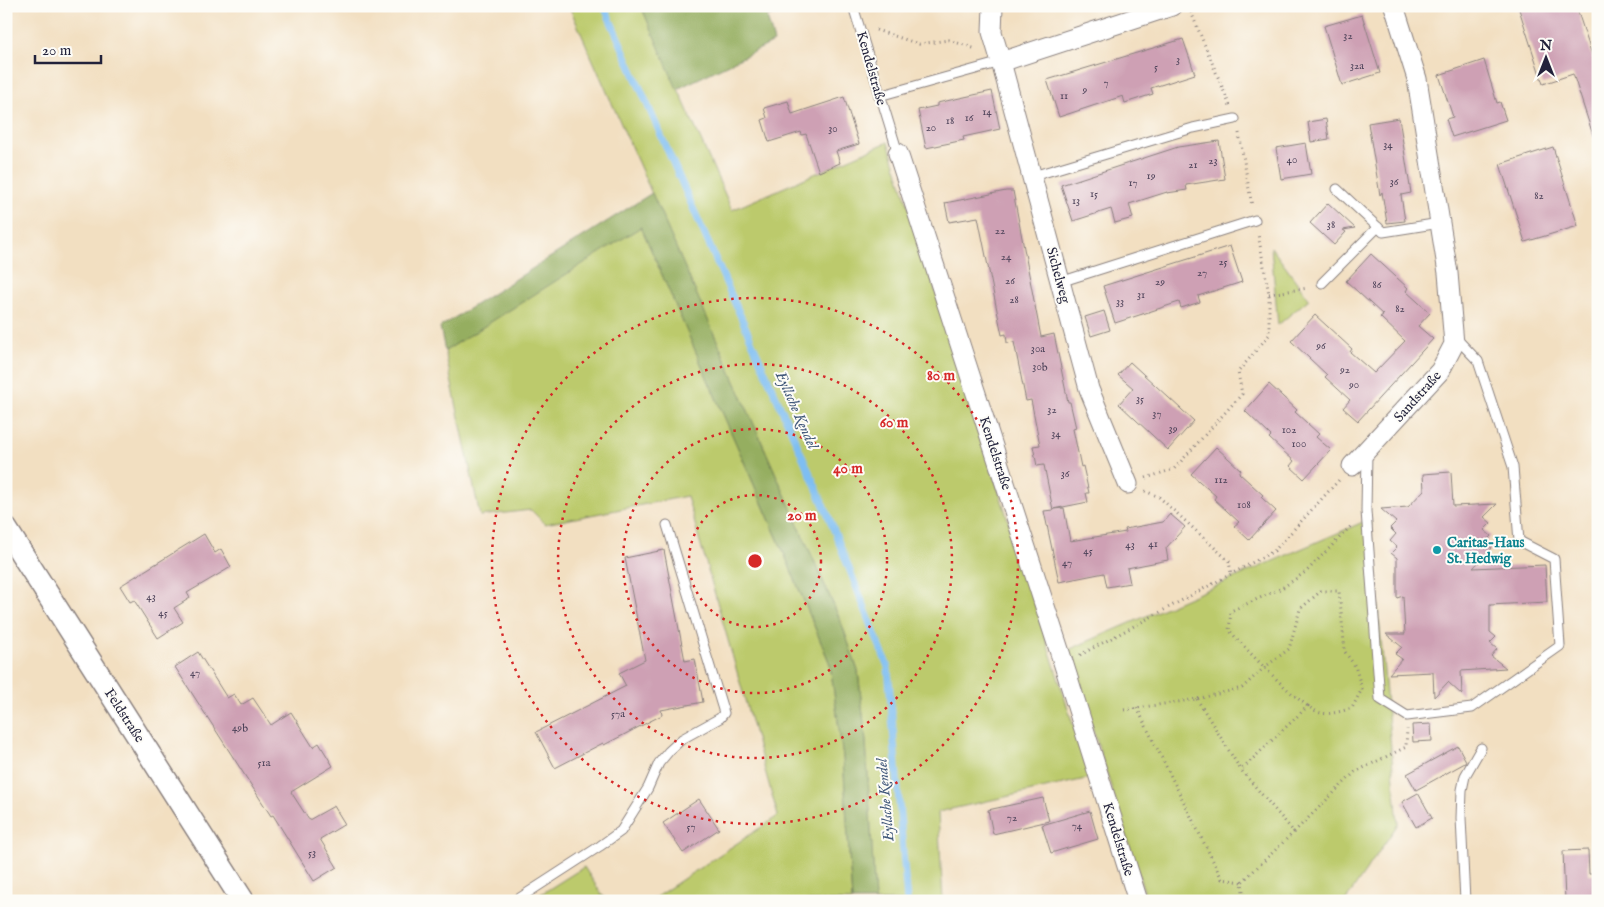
<svg xmlns="http://www.w3.org/2000/svg" width="1604" height="907" font-family="'IM FELL English',serif">
<rect width="100%" height="100%" fill="#fdfcf7"/>
<filter id="ink" filterUnits="userSpaceOnUse"><feTurbulence type="fractalNoise" baseFrequency=".02" numOctaves="2"/><feDisplacementMap in="SourceGraphic" scale="10" xChannelSelector="R" yChannelSelector="G"/><feConvolveMatrix kernelMatrix="1 2 1 2 8 2 1 2 1" color-interpolation-filters="sRGB"/></filter>
<filter id="wash" filterUnits="userSpaceOnUse"><feTurbulence type="fractalNoise" baseFrequency=".0096" numOctaves="4" result="noise"/><feDisplacementMap in="SourceGraphic" scale="20" xChannelSelector="R" yChannelSelector="G"/><feGaussianBlur stdDeviation="1.12" result="paint"/><feColorMatrix in="noise" values="0 0 0 0 0 0 0 0 0 0 0 0 0 0 0 0 0 1.4 0 .05"/><feComposite in="paint" operator="in"/></filter>
<g filter="url(#wash)">
<rect width="100%" height="100%" fill="#f2dfc1"/>
<path fill="#bcca6c" stroke="#6f7654" d="M569 6H641L732 210 888 142 1090 778 938 812 943 901H875L866 742 858 671 841 622Z
M641 226 784 553 830 664 843 757 852 901H650L778 816 687 496 545 524 531 510 480 516 445 351Z
M1271 247 1309 299 1278 325Z
M1370 519 1398 824 1345 901H1147L1068 650Z
M584 867 606 901H530Z"/>
<path fill="#95ae60" stroke="#5c684e" d="M641 6H802L767 17 774 42 677 89Z
M652 193 841 622 858 671 866 742 875 901H852L843 757 830 664 784 553 641 227 445 351 440 327Z"/>
<g fill="none" stroke-linecap="round" stroke-linejoin="round">
<path stroke="#7ebef2" stroke-width="7" d="M604 6 826 510 888 667 907 901"/>
</g>
<g id="blocks">
<path fill="#cea0b4" d="M1518 6H1576L1598 73V137L1594 138 1573 74 1543 84Z
M1362 15 1380 73 1342 85 1324 26Z
M1183 39 1195 74 1151 88 1153 94 1125 103 1123 96 1059 117 1047 80Z
M1484 60 1497 103 1500 102 1506 120 1452 137 1446 119 1453 117 1439 75Z
M992 91 1000 129 963 137 964 140 926 148 918 110 937 106V103Z
M844 97 859 144 836 151 840 163 819 172 806 134 802 135 801 132 769 142 762 120 767 118 764 108 788 101 792 114Z
M1399 118 1411 193 1401 195 1405 221 1387 223 1382 192 1380 195 1368 123Z
M1326 119 1329 139 1311 142 1308 122Z
M1219 141 1225 179 1186 185 1187 190 1167 193V192L1129 204 1133 218 1115 223 1111 209 1073 221 1061 185 1178 147Z
M1306 143 1311 174 1281 179 1276 148Z
M1553 147 1578 226 1525 242 1500 164Z
M1006 191H1013L1041 337 1054 334 1068 402H1070L1076 428 1073 429 1081 467 1083 466 1089 493H1086L1088 502 1053 509 1064 508 1070 541 1126 532 1125 529 1163 522 1170 514 1185 527 1166 548 1168 560 1127 568 1130 583 1107 587 1104 573 1059 582 1044 511 1053 510 1044 465 1037 466 1033 446 1040 445 1031 400 1026 401 1014 342 1007 343 1006 334 1002 335 978 217 949 222 945 203Z
M1328 203 1355 228 1343 230 1346 232 1334 245 1310 223Z
M1230 246 1242 282 1198 296 1200 302 1181 308 1179 302 1115 323 1103 286Z
M1371 254 1408 288 1406 291 1430 313 1418 326 1433 339 1358 421 1343 408 1350 400 1325 377 1327 375 1291 341 1315 315 1352 349 1350 352 1374 373 1405 341 1380 317 1383 315 1346 281Z
M1104 311 1110 330 1091 336 1085 317Z
M1130 362 1194 421 1168 450 1119 404 1133 388 1118 375Z
M1269 384 1297 410 1295 412 1319 434 1316 437 1331 450 1304 479 1290 466 1294 461 1269 438 1271 436 1245 411Z
M1216 447 1241 470 1239 473 1263 495 1261 497 1276 511 1249 540 1234 526 1239 522 1214 499 1216 496 1191 474Z
M1451 472 1453 506 1497 504 1484 517 1491 523 1484 530 1491 536 1485 542 1492 548 1473 568 1545 565 1547 602 1490 605V632L1496 637 1490 643 1497 649 1491 656 1506 668 1461 671 1462 695 1448 682 1434 697 1433 672 1389 674 1402 659 1395 654 1402 647 1386 634H1405L1403 596 1397 598V558L1391 553 1397 547 1390 541 1396 534 1390 528 1396 522 1381 509 1408 507 1424 490 1423 474Z
M204 534 215 553 221 549 231 567 187 593 190 598 174 608 183 622 158 638 134 600 130 602 120 586Z
M664 550 685 661 695 659 703 702 661 710 662 715 604 745 603 743 555 768 536 732 626 686 619 673 645 660 625 558Z
M198 652 227 698 234 694 241 705 253 698 271 725 291 712 313 747 319 743 333 766 291 792 309 820 334 806 345 824 320 839 337 867 314 881 273 815 271 816 175 667Z
M1431 724 1432 741 1413 742 1412 725Z
M1458 746 1466 761 1465 763 1416 790 1407 774Z
M1418 793 1432 818 1416 827 1402 802Z
M1043 798 1049 821 993 834 988 810Z
M699 799 719 829 683 853 663 823Z
M1090 811 1098 839 1051 853 1042 825Z
M1588 850 1589 874H1598V901H1565L1563 851Z"/>
</g>
</g>
<g filter="url(#ink)">
<use href="#blocks" fill-opacity="0" stroke="#8a807e" stroke-width="1"/>
<g fill="none" stroke-linecap="round" stroke-linejoin="round">
<g stroke="#8a807e" stroke-width="11">
<path id="service" d="M853 6 898 153
M879 96 1001 62
M1033 176 1193 128 1235 119
M1337 189 1383 232 1440 223
M1060 282 1255 220
M1322 283 1378 227
M1367 452 1366 511 1380 699 1407 716 1472 708 1560 646 1554 559 1519 541 1513 467 1478 361 1456 338
M515 901 600 846 621 831 648 788 659 763 669 751 682 739 720 718 724 713 667 525
M1465 901 1461 818 1462 790 1465 776 1481 748"/>
</g>
<g stroke="#8a807e" stroke-width="21">
<path id="minor" d="M993 6 992 32 1001 62 1172 6
M1001 62 1089 389 1128 484
M898 153 1063 662 1138 901
M1352 466 1440 371 1454 344 1448 273 1417 79 1394 6"/>
</g>
<g stroke="#8a807e" stroke-width="25">
<path id="tertiary" d="M6 529 243 901"/>
</g>
<path stroke="#8a807e" stroke-width="3" stroke-dasharray="1 4" stroke-linecap="butt" d="M1191 12 1230 106
M876 30 919 44 949 40 976 49
M1239 133 1252 206
M1269 294 1308 288
M1146 478 1174 469 1242 394 1238 372 1269 335V294L1258 234
M1145 491 1159 497 1229 561 1231 573
M1080 655 1274 551 1339 480
M1197 699 1241 770
M1137 708 1222 879 1242 882
M1124 710 1197 699 1242 688 1265 667 1289 649 1300 609 1321 591H1339L1345 652 1355 666 1362 689 1352 708C1342 711 1331 715 1321 713 1302 709 1244 647 1229 630L1231 611 1282 588 1307 571 1351 526
M1294 832 1355 772 1406 747 1407 729
M1244 901 1242 882 1294 832 1241 770 1308 706 1307 705"/>
<use href="#service" stroke="#fff" stroke-width="9"/>
<use href="#minor" stroke="#fff" stroke-width="19"/>
<use href="#tertiary" stroke="#fff" stroke-width="22"/>
</g>
</g>
<g fill="none" stroke="#d62828" stroke-width="2.5" stroke-dasharray="2.5 5">
<circle cx="755" cy="561" r="66"/>
<circle cx="755" cy="561" r="132"/>
<circle cx="755" cy="561" r="197"/>
<circle cx="755" cy="561" r="263"/>
</g>
<circle fill="#0f9aa8" stroke="#fdfcf7" stroke-width="2" cx="1437" cy="550" r="5"/>
<g text-anchor="middle" stroke-width="4" stroke-linejoin="round" paint-order="stroke">
<g font-size="11" fill="#4d4259">
<text x="1348" y="39">32</text>
<text x="1178" y="63">3</text>
<text x="1357" y="69">32a</text>
<text x="1156" y="70">5</text>
<text x="1106" y="86">7</text>
<text x="1085" y="93">9</text>
<text x="1064" y="99">11</text>
<text x="987" y="115">14</text>
<text x="969" y="121">16</text>
<text x="950" y="124">18</text>
<text x="931" y="131">20</text>
<text x="833" y="132">30</text>
<text x="1388" y="148">34</text>
<text x="1292" y="163">40</text>
<text x="1213" y="164">23</text>
<text x="1193" y="168">21</text>
<text x="1151" y="179">19</text>
<text x="1394" y="185">36</text>
<text x="1133" y="186">17</text>
<text x="1094" y="197">15</text>
<text x="1539" y="199">82</text>
<text x="1076" y="204">13</text>
<text x="1331" y="228">38</text>
<text x="1000" y="234">22</text>
<text x="1006" y="260">24</text>
<text x="1223" y="265">25</text>
<text x="1202" y="276">27</text>
<text x="1010" y="284">26</text>
<text x="1160" y="285">29</text>
<text x="1377" y="288">86</text>
<text x="1141" y="298">31</text>
<text x="1014" y="303">28</text>
<text x="1120" y="305">33</text>
<text x="1400" y="312">82</text>
<text x="1321" y="349">96</text>
<text x="1038" y="352">30a</text>
<text x="1040" y="370">30b</text>
<text x="1345" y="373">92</text>
<text x="1354" y="388">90</text>
<text x="1140" y="402">35</text>
<text x="1052" y="413">32</text>
<text x="1157" y="417">37</text>
<text x="1173" y="432">39</text>
<text x="1289" y="433">102</text>
<text x="1056" y="437">34</text>
<text x="1299" y="447">100</text>
<text x="1065" y="477">36</text>
<text x="1221" y="483">112</text>
<text x="1244" y="508">108</text>
<text x="1153" y="547">41</text>
<text x="1130" y="548">43</text>
<text x="1088" y="554">45</text>
<text x="1067" y="566">47</text>
<text x="151" y="600">43</text>
<text x="163" y="616">45</text>
<text x="195" y="676">47</text>
<text x="618" y="717">57a</text>
<text x="240" y="731">49b</text>
<text x="264" y="766">51a</text>
<text x="1012" y="821">72</text>
<text x="1077" y="829">74</text>
<text x="691" y="830">57</text>
<text x="312" y="856">53</text>
</g>
<g font-size="14" fill="#22223b" stroke="#fdfcf7">
<text transform="translate(872 68) rotate(74)" y="5">Kendelstraße</text>
<text transform="translate(1059 275) rotate(75)" y="5">Sichelweg</text>
<text transform="translate(1417 396) rotate(-48)" y="5">Sandstraße</text>
<text transform="translate(996 453) rotate(72)" y="5">Kendelstraße</text>
<text transform="translate(125 715) rotate(57)" y="5">Feldstraße</text>
<text transform="translate(1119 839) rotate(73)" y="5">Kendelstraße</text>
</g>
<g font-size="14" font-weight="bold" fill="#0d838f" stroke="#fdfcf7" text-anchor="start">
<text x="1447" y="547">Caritas-Haus<tspan x="1447" dy="16">St. Hedwig</tspan></text>
</g>
<g font-size="15" font-style="italic" fill="#42597b" stroke="#fdfcf7">
<text transform="translate(797 410) rotate(66)" y="5">Eyllsche Kendel</text>
<text transform="translate(885 800) rotate(-95)" y="5">Eyllsche Kendel</text>
</g>
</g>
<circle cx="755" cy="561" r="8" fill="#d62828" stroke="#fdfcf7" stroke-width="2.5"/>
<g font-size="15" text-anchor="middle" font-weight="bold" fill="#d62828" stroke="#fdfcf7" stroke-width="4" stroke-linejoin="round" paint-order="stroke">
<text x="941" y="380">80 m</text>
<text x="894" y="427">60 m</text>
<text x="848" y="473">40 m</text>
<text x="802" y="520">20 m</text>
</g>
<rect width="1604" height="907" fill="none" stroke="#fdfcf7" stroke-width="25"/>
<g transform="translate(1546 58)" stroke="#fdfcf7" stroke-width="4" paint-order="stroke">
<path d="M0-4L9 19L0 12L-9 19Z" fill="#22223b"/>
<text y="-8" font-size="14" font-weight="bold" text-anchor="middle" fill="#22223b">N</text>
</g>
<path d="M35 55v8h66v-8" fill="none" stroke="#22223b" stroke-width="2.5"/>
<text x="42" y="55" font-size="15" fill="#22223b" stroke="#fdfcf7" stroke-width="4" paint-order="stroke">20 m</text>
</svg>
